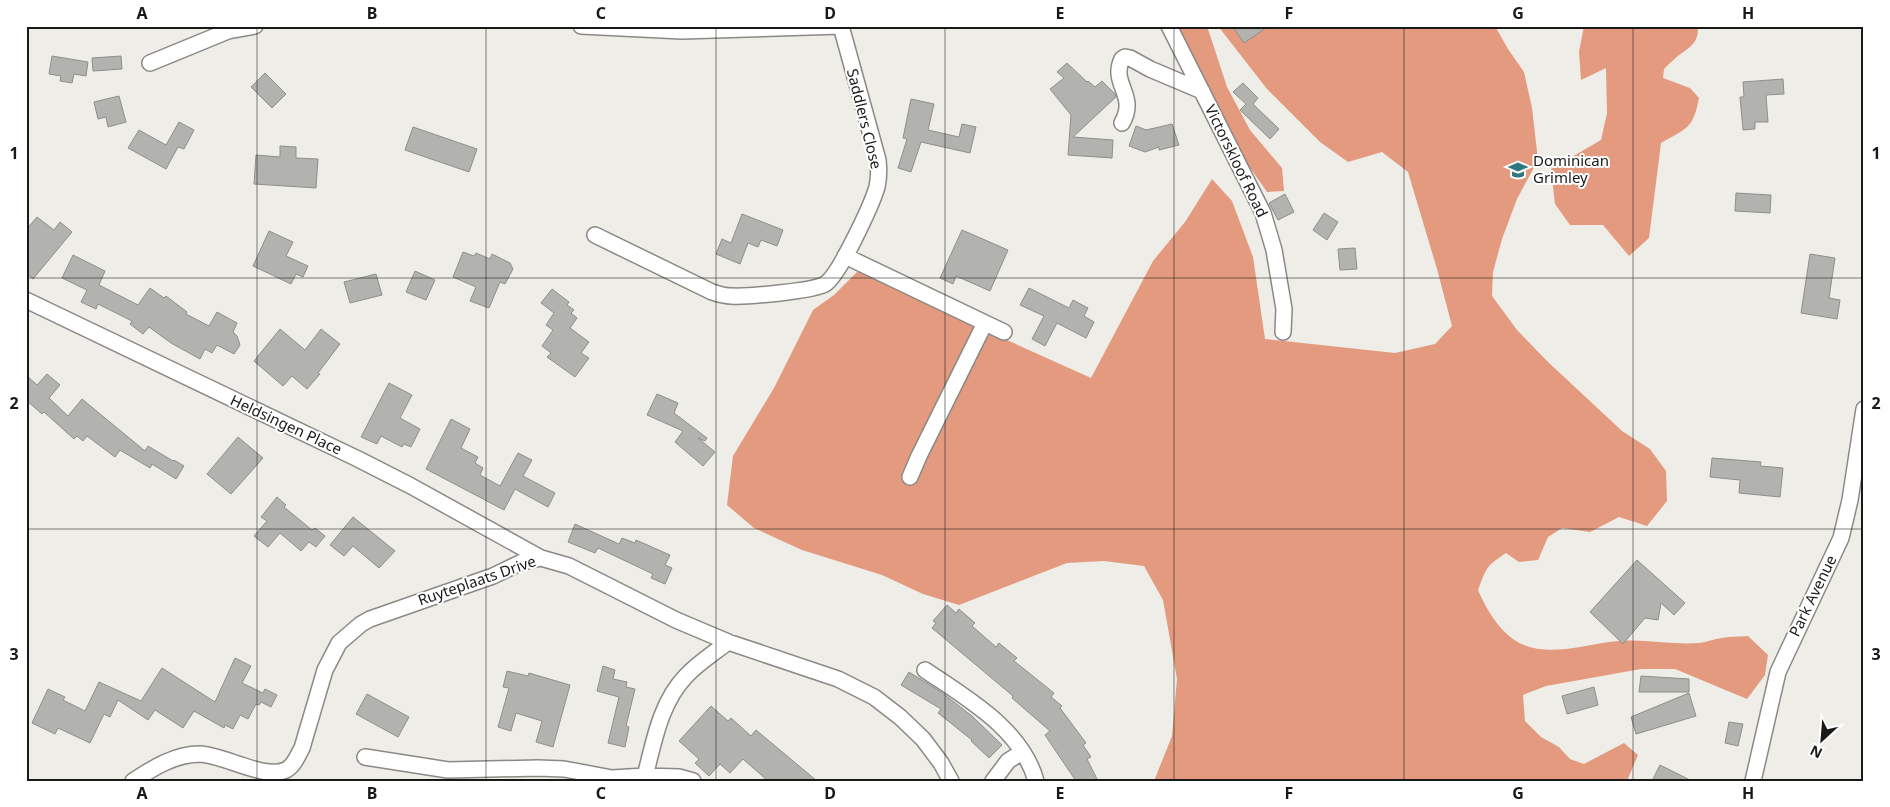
<svg xmlns="http://www.w3.org/2000/svg" width="1890" height="807" font-family="'Noto Sans',sans-serif">
<rect width="100%" height="100%" fill="#efede8"/>
<path fill="#e39a7e" d="M1173 26H1207L1227 87 1250 130 1282 168 1284 191 1267 192 1235 146Z
M1218 26H1495L1508 49 1524 72 1532 108 1538 160 1517 199 1502 239 1493 272 1492 296 1517 330 1547 361 1622 431 1650 449 1666 471 1667 501 1647 526 1619 517 1590 532 1562 528 1548 537 1538 560 1519 562 1506 553C1485 567 1487 567 1478 590 1487 611 1502 636 1524 645 1553 657 1589 643 1619 641 1646 639 1672 645 1699 643 1707 642 1714 639 1722 638 1730 636 1740 637 1748 636L1768 655 1765 675 1747 699 1675 669H1641L1546 686 1523 695 1525 721 1541 737 1559 747 1570 759 1584 764 1624 743 1638 755 1627 781H1154L1172 736 1177 679 1163 600 1144 566 1104 561 1067 563 959 605 923 594 882 575 802 550 754 528 727 505 733 456 774 388 813 310 834 295 861 268 998 336 1091 378 1153 261 1185 222 1212 179 1232 201 1253 257 1265 339 1395 353 1435 344 1452 326 1437 269 1408 172 1382 152 1348 162 1320 142 1267 89Z
M1584 26H1698C1699 42 1691 47 1679 55 1674 59 1669 64 1664 69L1663 78 1690 88 1699 98C1693 129 1687 128 1661 143L1649 238 1629 256 1603 225H1570L1555 204 1551 169 1601 140 1607 113 1606 68 1581 80 1579 52Z"/>
<path fill="#b2b2ae" stroke="#8e8f8a" d="M1232 26H1269L1244 43Z
M52 56 88 62 86 76 74 74 72 83 60 81 61 76 49 74Z
M121 56 122 69 93 71 92 58Z
M1067 63 1087 82 1088 81 1095 87 1102 81 1115 94 1116 97 1073 137 1113 140 1112 158 1068 155 1071 115 1050 89 1064 78 1057 72Z
M265 73 286 94 272 108 251 87Z
M1783 79 1784 94 1766 95 1768 122H1755V129L1743 130 1740 97H1744L1743 82Z
M1243 83 1258 98 1253 104 1279 129 1270 139 1240 110 1246 104 1233 92Z
M119 96 126 122 108 127 106 117 98 119 94 102Z
M911 99 934 104 928 130 959 137 962 124 976 127 970 153 921 142 911 172 898 168 907 139 903 138Z
M179 122 194 130 184 149 178 147 166 169 128 148 139 130 166 145Z
M1172 124 1179 145 1159 150V147L1145 152 1129 146 1136 126 1146 130Z
M413 127 477 149 469 172 405 150Z
M280 146 296 147V158L318 159 316 188 254 184 256 155 280 157Z
M1736 193 1771 195 1770 213 1735 211Z
M1285 194 1294 212 1278 220 1269 203Z
M1324 213 1338 222 1327 240 1313 230Z
M742 214 783 230 777 246 761 240 758 247 748 243 740 264 716 254 722 239 731 243Z
M37 217 54 230 60 222 72 232 33 279 26 273V230Z
M962 230 1008 250 990 291 956 276 953 284 940 278Z
M269 231 293 242 286 256 308 266 303 277 296 274 291 284 253 266Z
M1355 248 1357 269 1340 270 1338 249Z
M463 252 474 256 476 253 490 259 492 254 510 263 513 269 505 284 500 282 489 308 470 301 476 287 453 277Z
M1810 254 1835 258 1829 298 1840 300 1837 319 1801 313Z
M73 255 105 271 99 285 138 305 150 288 164 298 166 296 187 312 186 314 209 326 217 312 237 323 233 332 237 336 240 345 234 354 217 345 212 353 205 349 200 359 171 343 149 327 143 334 130 324 132 321 98 304 96 309 81 302 87 290 62 278Z
M415 271 435 280 426 300 406 292Z
M376 274 382 295 350 303 344 282Z
M1029 288 1069 308 1073 300 1088 308 1084 316 1094 322 1086 338 1057 323 1045 346 1032 339 1044 316 1020 305Z
M552 289 569 302 567 305 574 310 571 313 577 318 570 328 589 342 581 353 589 358 575 377 547 357 551 353 542 346 553 330 546 325 554 313 541 303Z
M280 329 305 350 321 329 340 344 318 373 320 374 307 389 292 376 283 386 254 361Z
M47 374 60 385 49 398 68 416 82 399 145 451 148 446 173 461 174 460 184 466 176 479 152 464 150 468 120 450 115 457 87 436 83 441 77 436 74 439 44 412 42 414 26 400V375L37 385Z
M389 383 412 395 400 418 420 429 411 447 404 444 402 447 381 436 377 444 361 437Z
M657 394 678 403 674 413 707 438 705 441 698 438 715 452 703 466 675 442 683 431 647 415Z
M451 419 470 429 461 448 478 457 475 463 483 468 480 475 500 486 518 453 532 460 523 476 555 493 548 507 515 489 504 510 426 469Z
M238 437 263 458 231 494 207 474Z
M1712 458 1761 462 1760 466 1783 468 1780 497 1739 493 1740 480 1710 477Z
M277 497 286 505 284 507 312 530 315 528 325 536 316 547 309 542 301 551 280 533 268 547 254 536 267 521 261 517Z
M353 517 395 551 379 568 353 546 344 556 330 545Z
M575 524 619 544 622 538 635 543 636 540 670 555 665 565 672 568 665 584 651 578 653 574 598 548 595 553 568 542Z
M1637 560 1685 603 1674 615 1661 603 1658 620 1645 618 1623 644 1590 612Z
M947 605 956 613 959 609 975 623 972 626 996 647 999 643 1017 658 1014 661 1054 693 1051 697 1062 706 1060 708 1086 743 1083 745 1091 757 1087 759 1098 781H1076L1045 735 1050 731 1012 698 1013 696 932 628 936 623 933 621Z
M235 658 251 666 242 683 263 693 265 689 277 695 271 707 261 702 259 705 256 704 248 719 240 715 233 729 225 725 224 728 194 711 183 728 155 710 148 720 118 700 110 717 104 714 90 743 58 728 55 734 32 723 48 689 65 697 63 700 85 711 99 682 141 701 162 668 215 702Z
M603 666 615 670 613 679 627 682 626 687 635 689 626 726 629 727 625 747 608 743 619 697 597 691Z
M507 671 528 676 529 673 570 685 553 747 536 742 542 721 516 713 511 731 498 727 509 688 503 687Z
M909 672 941 692 972 716 1002 745 989 758 971 741 972 740 938 713 941 709 901 685Z
M1641 676 1689 679V692H1639Z
M1594 687 1598 705 1567 714 1562 696Z
M1689 693 1696 716 1636 734 1631 717Z
M367 694 409 717 398 737 356 714Z
M711 706 728 721 731 718 751 736 756 730 817 781H768L743 759 730 773 720 764 709 776 695 763 699 759 679 741Z
M1729 722 1743 724 1738 746 1725 743Z
M1660 765 1692 781H1652Z"/>
<g fill="none" stroke-linecap="round" stroke-linejoin="round">
<g stroke="#8b8985" stroke-width="18">
<path id="minor" d="M581 26 682 31 841 26
M1169 26 1263 213 1274 250 1284 309 1283 332
M150 63 228 31 255 26
M1122 123C1138 95 1110 84 1122 59L1125 57 1130 58 1150 69 1202 91
M595 235 712 292C718 294 724 296 731 296 746 297 814 291 825 284 839 276 872 204 877 187 879 178 879 169 878 160L841 26
M845 256 1004 332
M26 300 358 459 411 486 541 558
M910 477 919 456 985 323
M925 670C966 698 1022 729 1036 781
M365 757 448 770 538 768 564 769 612 778 645 776C654 742 660 703 686 676 698 663 714 653 728 642
M645 776 679 777 693 781
M133 781C153 768 175 754 200 754 224 755 265 780 286 770 294 766 298 755 302 748L325 670 339 643 361 624 370 619 493 576 522 562 541 558 569 566 676 620 728 642 838 679 874 697 900 717 923 739 941 763 951 781
M993 781 1008 761 1022 752
M1753 781 1778 672 1841 538 1850 500 1864 409"/>
</g>
<use href="#minor" stroke="#fff" stroke-width="15"/>
</g>
<path fill="none" stroke="#191917" stroke-width="1" stroke-opacity="0.55" d="M257 26V781M486 26V781M716 26V781M945 26V781M1174 26V781M1404 26V781M1633 26V781M26 278H1864M26 529H1864"/>
<defs>
<g id="school-bare" transform="scale(1.5)"><path d="M0-5L7-2L0 1L-7-2ZM-4 1L0 2.5L4 1V4Q0 6-4 4Z" fill="#2e7680" stroke="#fff" stroke-width="2.5" paint-order="stroke"/></g>
</defs>
<g fill-rule="evenodd">
<use href="#school-bare" x="1518" y="170"/>
</g>
<g text-anchor="middle" stroke-width="4" stroke-linejoin="round" paint-order="stroke">
<g font-size="15" fill="#191917" stroke="#fff">
<text transform="translate(864 119) rotate(76)" y="5">Saddlers Close</text>
<text transform="translate(1236 161) rotate(64)" y="5">Victorskloof Road</text>
<text transform="translate(286 425) rotate(25)" y="5">Heldsingen Place</text>
<text transform="translate(477 581) rotate(-19)" y="5">Ruyteplaats Drive</text>
<text transform="translate(1813 596) rotate(-64)" y="5">Park Avenue</text>
</g>
<g font-size="15" fill="#191917" stroke="#fff" text-anchor="start">
<text x="1533" y="166">Dominican<tspan x="1533" dy="17">Grimley</tspan></text>
</g>
</g>
<rect width="1890" height="807" fill="none" stroke="#ffffff" stroke-width="55"/>
<g transform="translate(1822 740) rotate(206)" stroke="#ffffff" stroke-width="4" paint-order="stroke">
<path d="M0-4L9 19L0 12L-9 19Z" fill="#191917"/>
<text y="-8" font-size="14" font-weight="bold" text-anchor="middle" fill="#191917">N</text>
</g>
<rect x="28" y="28" width="1834" height="752" fill="none" stroke="#191917" stroke-width="2"/>
<g font-size="16" text-anchor="middle" font-weight="bold" fill="#191917">
<text x="142" y="19">A</text>
<text x="372" y="19">B</text>
<text x="601" y="19">C</text>
<text x="830" y="19">D</text>
<text x="1060" y="19">E</text>
<text x="1289" y="19">F</text>
<text x="1518" y="19">G</text>
<text x="1748" y="19">H</text>
<text x="14" y="159">1</text>
<text x="1876" y="159">1</text>
<text x="14" y="409">2</text>
<text x="1876" y="409">2</text>
<text x="14" y="660">3</text>
<text x="1876" y="660">3</text>
<text x="142" y="799">A</text>
<text x="372" y="799">B</text>
<text x="601" y="799">C</text>
<text x="830" y="799">D</text>
<text x="1060" y="799">E</text>
<text x="1289" y="799">F</text>
<text x="1518" y="799">G</text>
<text x="1748" y="799">H</text>
</g>
</svg>
